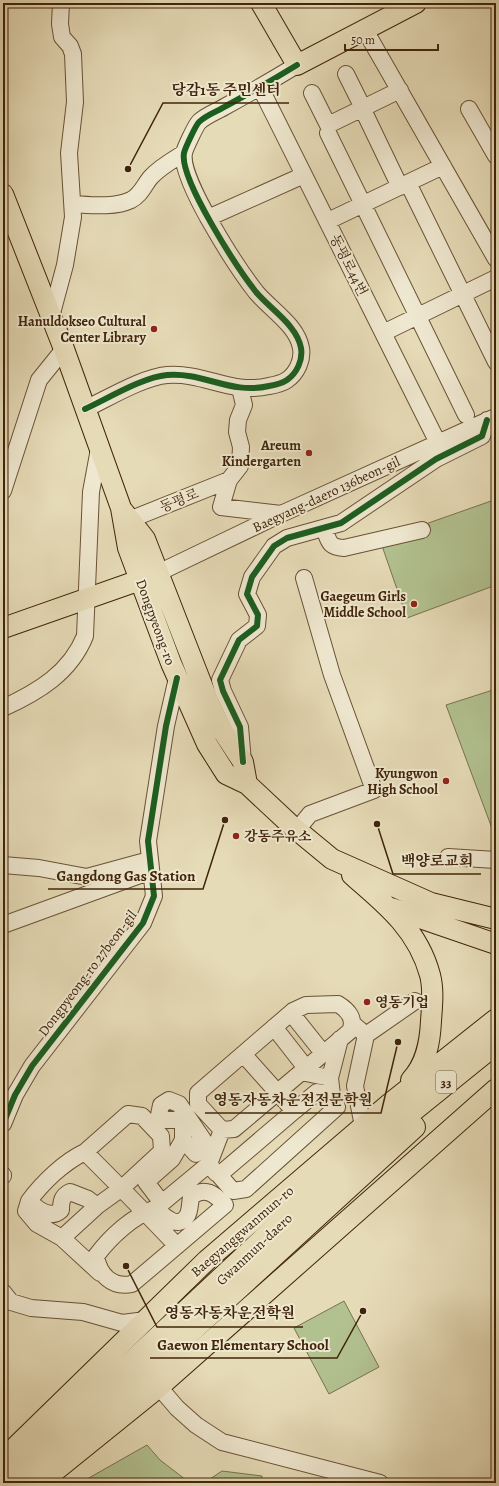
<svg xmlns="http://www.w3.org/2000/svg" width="499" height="1486" font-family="Alegreya,'Noto Serif KR',serif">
<rect width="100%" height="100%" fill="#e6dbb7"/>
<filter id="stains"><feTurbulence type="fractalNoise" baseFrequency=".005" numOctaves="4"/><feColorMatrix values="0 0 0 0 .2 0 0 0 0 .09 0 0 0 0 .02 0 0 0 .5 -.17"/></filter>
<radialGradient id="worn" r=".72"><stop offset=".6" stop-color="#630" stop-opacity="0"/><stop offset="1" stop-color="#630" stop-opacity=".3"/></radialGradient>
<path fill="#b2c190" stroke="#79724d" d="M494 500 496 506V585L407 618 380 540Z
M496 689V839L446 705Z
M344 1301 379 1367 329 1394 294 1328Z
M147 1445 160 1460 190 1483H80Z
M222 1471 262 1476V1483H204Z"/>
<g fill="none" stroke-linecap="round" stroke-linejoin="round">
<g stroke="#6a5235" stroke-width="18">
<path id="minor" d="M365 30 496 259
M346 74 363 108
M260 87 438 443
M312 93 328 125 400 90
M469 109 496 156
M365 114 400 187
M328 133 466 415
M408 183 496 362
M73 204C91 205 114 208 131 200 141 195 144 185 151 177 160 167 173 160 184 153
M208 218 304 175
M328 221 443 166
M51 317 65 265 73 217 69 153 75 102 73 54 70 46 62 37 60 24 61 3
M383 333 496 278
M240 388 244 405 238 420 237 432 241 447 240 466 229 480 221 507 281 514
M85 409C107 399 143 377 167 375 204 372 231 395 269 386 275 385 281 384 287 380 297 373 303 360 301 348 297 325 270 309 256 292 238 269 179 179 184 153 185 148 196 125 199 122 206 115 218 111 226 106 250 93 274 79 297 65
M3 491 39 380 64 349
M129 520 229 480
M324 528C329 541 328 547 344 548L422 530
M158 573 281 514 493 418
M3 708C38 692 70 673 85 636L91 492 99 449
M243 762 240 727 223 691 220 680 239 640 257 626 258 615 247 594 252 577 274 546 287 538 341 523 436 459 482 436 487 420
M297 830 310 814 374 790 332 675 304 578
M448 857 496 860
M3 865 39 868 87 877 142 862 151 871 3 925
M338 1004C348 1010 356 1019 350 1031L234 1129 222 1130 198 1104V1093L293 1011 306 1005Z
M291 1013 323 1053
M353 1024 366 1035 355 1086 363 1126
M274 1027 306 1068
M366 1035 415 1001
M243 1054 294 1111 317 1092 332 1095 337 1107 246 1189 233 1191 219 1175 294 1111
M301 1072 330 1078 332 1095
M330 1078 340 1039
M3 1124 15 1095 32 1066 143 923 154 896 148 841 166 726 177 678
M216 1173 209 1164 222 1130
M3 1175V1176
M29 1201 26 1211 37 1224 62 1238 97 1206 88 1199 70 1192C62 1196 61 1201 61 1210 50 1220 37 1209 29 1201 43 1182 64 1162 85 1152
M162 1203 146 1182 172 1159 183 1140 196 1154 206 1144 179 1104 169 1100 161 1105 159 1115 165 1120H178L183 1123V1140
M97 1206 122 1188 162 1151 161 1136 142 1116 128 1114 85 1152C116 1183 147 1214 177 1246
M156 1208C133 1216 111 1236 96 1256 99 1275 112 1288 132 1284L225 1205C215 1194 205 1186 191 1197 190 1202 190 1212 187 1216 178 1230 163 1216 156 1208L209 1164
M62 1238 100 1273
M3 1292 11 1302 31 1308 83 1312 122 1323 146 1320
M159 1387 177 1408 196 1425 222 1442 380 1483"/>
</g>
<g stroke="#40240a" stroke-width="22">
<path id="major" d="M261 3 297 65 416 3
M3 194 64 349 121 508 128 548 171 663 207 744 226 774 247 784 292 826 332 859 431 903 496 919
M123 511 145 539 209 703 222 730 243 762 247 784
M3 628 140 580
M352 875C386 904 418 930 430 975 434 990 432 1006 431 1021 430 1043 426 1064 411 1080
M391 908 496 944
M3 1459 207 1260 389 1104 496 1019
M40 1483 159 1387 496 1089"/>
</g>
<g stroke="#40240a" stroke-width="24">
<path id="highway" d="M3 1471 102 1390 313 1193 397 1123 496 1043
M15 1483 119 1397 414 1127"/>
</g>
<use href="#minor" stroke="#efe8d0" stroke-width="16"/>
<use href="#major" stroke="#e6dbb7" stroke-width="20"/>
<use href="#highway" stroke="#e6dbb7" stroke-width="22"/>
<g stroke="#efe8d0" stroke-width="8">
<path id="cycleway" d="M85 409C107 399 143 377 167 375 204 372 231 395 269 386 275 385 281 384 287 380 297 373 303 360 301 348 297 325 270 309 256 292 238 269 179 179 184 153 185 148 196 125 199 122 206 115 218 111 226 106 250 93 274 79 297 65
M243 762 240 727 223 691 220 680 239 640 257 626 258 615 247 594 252 577 274 546 287 538 341 523 436 459 482 436 487 420
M3 1124 15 1095 32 1066 143 923 154 896 148 841 166 726 177 678"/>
</g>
<use href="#cycleway" stroke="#1b5e20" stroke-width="6"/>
</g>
<g fill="#8f2418" stroke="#efe8d0" stroke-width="1.5">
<circle cx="154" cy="329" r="4"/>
<circle cx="309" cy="453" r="4"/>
<circle cx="414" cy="604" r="4"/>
<circle cx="446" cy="781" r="4"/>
<circle cx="236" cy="836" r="4"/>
<circle cx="367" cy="1002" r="4"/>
</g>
<g text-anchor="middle" stroke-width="4" stroke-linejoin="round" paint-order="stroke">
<rect fill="#efe8d0" stroke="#745f45" stroke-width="1" x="436" y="1071" width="20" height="22" rx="3"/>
<g font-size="13" font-weight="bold" fill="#40240a">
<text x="446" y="1087">33</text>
</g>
<g font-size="14" fill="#40240a" stroke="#efe8d0">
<text transform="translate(349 265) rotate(64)" y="5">동평로44번</text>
<text transform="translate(326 494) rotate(-25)" y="5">Baegyang-daero 136beon-gil</text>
<text transform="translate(179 500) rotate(-22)" y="5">동평로</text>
<text transform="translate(156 622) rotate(70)" y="5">Dongpyeong-ro</text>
<text transform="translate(87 973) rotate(-53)" y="5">Dongpyeong-ro 27beon-gil</text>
<text transform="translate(242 1231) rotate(-41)" y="5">Baegyanggwanmun-ro</text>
<text transform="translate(254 1249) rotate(-43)" y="5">Gwanmun-daero</text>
</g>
<g font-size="14" font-weight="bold" fill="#40240a" stroke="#efe8d0" text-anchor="end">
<text x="146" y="326">Hanuldokseo Cultural<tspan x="146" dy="16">Center Library</tspan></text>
<text x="301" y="450">Areum<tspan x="301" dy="16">Kindergarten</tspan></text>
<text x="406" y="601">Gaegeum Girls<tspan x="406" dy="16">Middle School</tspan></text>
<text x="438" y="778">Kyungwon<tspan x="438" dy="16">High School</tspan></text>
<text x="244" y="841" text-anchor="start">강동주유소</text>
<text x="375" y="1007" text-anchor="start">영동기업</text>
</g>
</g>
<path fill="none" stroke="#40240a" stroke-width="1.5" d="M128 169L163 103H289M377 824L393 874H481M225 820L203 889H48M398 1042L381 1113H205M126 1266L157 1327H303M363 1311L337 1358H150"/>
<g fill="#40240a" stroke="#efe8d0" stroke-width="1.5">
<circle cx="128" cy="169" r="4"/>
<circle cx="377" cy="824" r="4"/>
<circle cx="225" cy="820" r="4"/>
<circle cx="398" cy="1042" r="4"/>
<circle cx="126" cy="1266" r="4"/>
<circle cx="363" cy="1311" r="4"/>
</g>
<g font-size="15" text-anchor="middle" font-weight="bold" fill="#40240a" stroke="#efe8d0" stroke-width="4" stroke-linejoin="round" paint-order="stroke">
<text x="226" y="95">당감1동 주민센터</text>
<text x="437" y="866">백양로교회</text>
<text x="126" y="881">Gangdong Gas Station</text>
<text x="293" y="1105">영동자동차운전전문학원</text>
<text x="230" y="1318">영동자동차운전학원</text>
<text x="243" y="1350">Gaewon Elementary School</text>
</g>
<rect width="499" height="1486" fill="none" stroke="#e6dbb7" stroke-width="16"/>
<rect x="4" y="4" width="491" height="1478" fill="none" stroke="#40240a" stroke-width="2"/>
<rect x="8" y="8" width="483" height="1470" fill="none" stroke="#40240a"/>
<path d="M345 44v6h93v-6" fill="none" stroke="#40240a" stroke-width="2"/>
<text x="351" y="44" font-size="12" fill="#40240a" stroke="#efe8d0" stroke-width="3" paint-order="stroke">50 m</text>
<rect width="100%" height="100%" filter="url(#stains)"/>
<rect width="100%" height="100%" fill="url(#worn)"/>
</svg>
